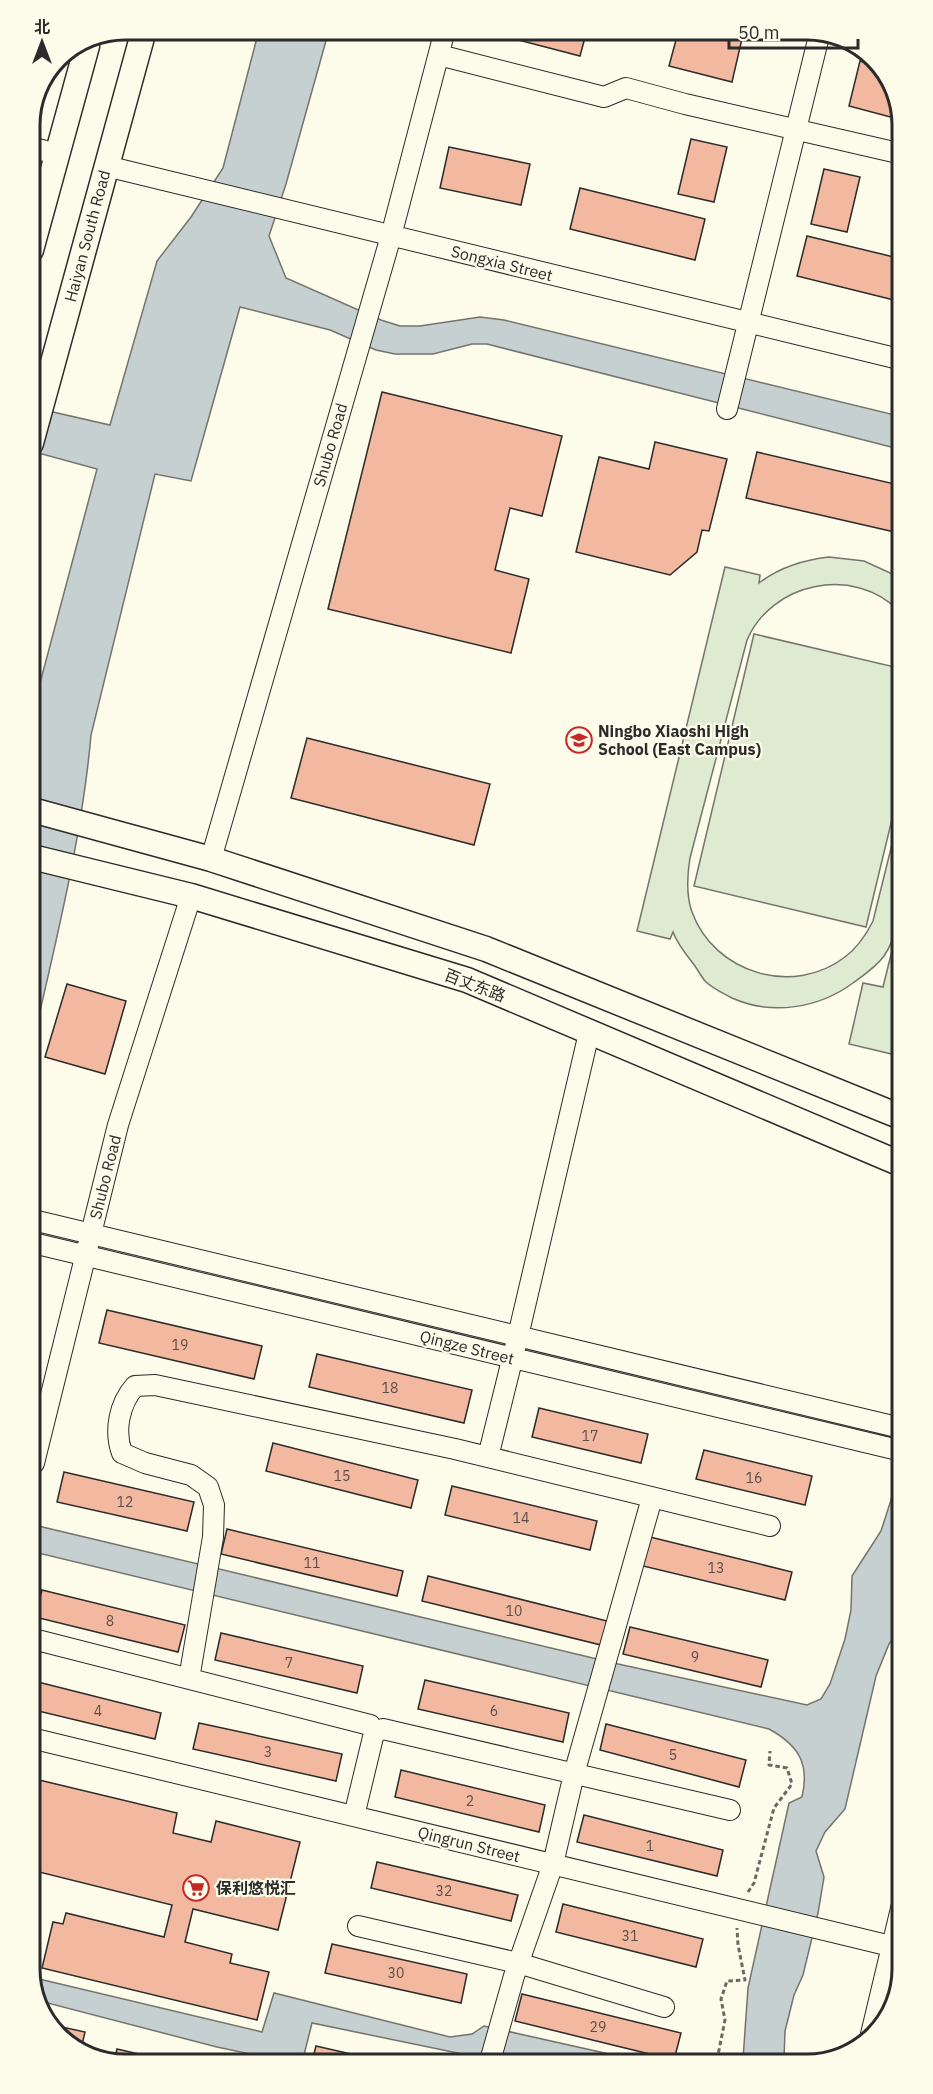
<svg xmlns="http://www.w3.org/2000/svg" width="933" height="2094" font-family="'IBM Plex Sans','Noto Sans SC',sans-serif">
<rect width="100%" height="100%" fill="#fdfbea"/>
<path fill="#deebd1" stroke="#74746e" stroke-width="1.5" d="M829 557 864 561 899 577V611C854 565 772 582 747 640L690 858C687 876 686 895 692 912 714 973 793 997 845 957 857 948 866 935 873 921L900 812C900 854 909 920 884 956 876 967 864 975 853 983 819 1008 772 1016 732 998 723 993 713 989 705 981 700 975 697 968 692 962 684 952 677 943 673 932L670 939 637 931 725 567 760 575 759 583C780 567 802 560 829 557Z
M754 634 899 668 900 786 866 927 694 886Z
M900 918V1056L849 1044 863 983 883 987Z"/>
<path fill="#c7d0d0" stroke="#74746e" stroke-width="1.5" d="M259 30H329L286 184 269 236 286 278 381 320 400 326H420L480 317 504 320 899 416V449L487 344H472L433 354H395L376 350 330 330 240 307 191 481 155 474 91 735C82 838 56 940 33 1042L32 713 97 469 31 451V407L110 425 157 261 191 217 223 168Z
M902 1466V1628L889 1644 876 1676 845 1809 825 1832 816 1851 824 1877 818 1913 803 1975 794 1995 785 2031 784 2059H743L748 1988 789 1803 802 1797C810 1763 798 1745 769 1729L34 1552V1525L618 1664 807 1705 821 1699 830 1684 845 1639 851 1610 852 1576 881 1531Z
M35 1978 262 2032 274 1993 450 2037 472 2034 484 2026 636 2060 530 2061 502 2055 472 2056 312 2023 302 2063H292L217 2047 36 2000Z"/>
<path fill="#f2b8a0" stroke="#2b2b2b" stroke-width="1.5" d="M493 30H587L580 56 492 33Z
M637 30H744L732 82 669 66 676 40Z
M860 61 876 65 898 95V119L849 106Z
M691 139 727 147 714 202 678 194Z
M449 147 530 164 521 205 440 188Z
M824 169 860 177 847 232 811 224Z
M580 188 705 219 695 260 570 229Z
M807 236 898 258V301L797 276Z
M382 392 562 436 542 516 510 508 495 570 529 579 511 653 328 609Z
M655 442 727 459 709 531 702 530 697 552 670 575 576 552 599 457 649 469Z
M757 452 899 485V533L746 498Z
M307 738 490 784 474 845 291 798Z
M67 984 126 1001 105 1074 45 1057Z
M107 1310 262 1346 254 1379 99 1343Z
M317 1354 472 1390 464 1423 309 1387Z
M539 1408 648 1434 641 1463 532 1437Z
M273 1443 418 1480 411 1508 266 1471Z
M704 1450 812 1476 805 1505 696 1479Z
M64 1472 194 1502 187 1531 57 1502Z
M452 1486 597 1521 590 1550 445 1515Z
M227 1529 403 1571 397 1596 221 1554Z
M646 1536 792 1572 785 1600 639 1565Z
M428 1576 607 1621 601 1645 422 1601Z
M42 1590 185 1625 178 1652 35 1617Z
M630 1627 768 1660 761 1687 623 1654Z
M221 1633 363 1666 357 1693 215 1660Z
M425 1680 569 1713 563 1742 418 1709Z
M34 1681 161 1713 155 1739 34 1710Z
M199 1723 342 1754 336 1781 193 1749Z
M606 1724 746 1760 739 1787 600 1750Z
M401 1770 545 1805 539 1832 395 1797Z
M35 1779 177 1813 173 1833 211 1842 216 1821 300 1842 278 1930 193 1909 185 1942 232 1954 230 1963 269 1972 257 2020 42 1968 53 1922 63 1924 66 1913 164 1937 172 1905 35 1871Z
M584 1815 723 1850 717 1876 577 1842Z
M377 1862 518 1895 511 1921 371 1888Z
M563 1904 703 1939 696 1967 556 1932Z
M332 1944 467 1974 461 2003 325 1973Z
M522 1994 681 2033 674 2060 515 2021Z
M53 2025 85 2032 81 2049 67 2044Z
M316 2046 386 2062H312Z
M117 2049 178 2063 119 2064 114 2062Z"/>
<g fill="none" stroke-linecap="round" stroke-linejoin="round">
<g stroke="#2b2b2b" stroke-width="22">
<path id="minor" d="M439 55 604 97 626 88 685 104 898 153
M30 147 57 154
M106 166 899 359
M727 409 820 32
M211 859 391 236 445 30
M33 1220 901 1428
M33 1243 902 1451
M488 1457 518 1336 589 1033
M34 1463 118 1125 191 896
M37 1640 370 1725 374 1733 354 1816
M189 1679 213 1537 214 1505 208 1487 191 1475 145 1463 122 1453C114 1431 119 1404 135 1386L155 1385 455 1449 770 1526
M374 1733 383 1729 730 1810
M35 1739 903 1949
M358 1926 518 1963 664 2007
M871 2034 903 1900
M490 2061 514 1976 553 1864 574 1774 652 1498"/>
</g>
<g stroke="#2b2b2b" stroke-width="27">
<path id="major" d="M31 250 87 46
M31 443 144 30
M32 810 211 859 486 949 901 1117
M32 857 191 896 467 980 901 1164"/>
</g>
<path stroke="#6a6964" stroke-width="3" stroke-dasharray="4.5 3" stroke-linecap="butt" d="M748 1892 754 1883 774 1808 792 1784 787 1768 769 1765 770 1751
M717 2060 725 2020 721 1999 727 1981 745 1980 738 1945 737 1928"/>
<use href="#minor" stroke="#fdfbea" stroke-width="20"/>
<use href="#major" stroke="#fdfbea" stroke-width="24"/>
</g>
<defs>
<g id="school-ring" transform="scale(1.35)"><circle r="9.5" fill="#fdfbea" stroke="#c62828" stroke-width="1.5"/><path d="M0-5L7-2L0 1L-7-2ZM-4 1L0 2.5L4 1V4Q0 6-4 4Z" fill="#c62828"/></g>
<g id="supermarket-ring" transform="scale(1.35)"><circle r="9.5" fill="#fdfbea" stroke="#c62828" stroke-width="1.5"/><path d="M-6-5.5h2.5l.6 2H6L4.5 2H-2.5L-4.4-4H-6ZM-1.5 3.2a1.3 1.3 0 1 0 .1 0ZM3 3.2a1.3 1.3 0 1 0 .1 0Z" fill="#c62828"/></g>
</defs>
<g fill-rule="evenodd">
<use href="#school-ring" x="579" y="740"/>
<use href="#supermarket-ring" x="196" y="1888"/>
</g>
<g text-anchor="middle" stroke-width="4.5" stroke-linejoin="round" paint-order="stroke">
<g font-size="14" fill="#5d4e48">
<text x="180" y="1350">19</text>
<text x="390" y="1393">18</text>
<text x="590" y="1441">17</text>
<text x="342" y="1481">15</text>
<text x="754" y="1483">16</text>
<text x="125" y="1507">12</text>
<text x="521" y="1523">14</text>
<text x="312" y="1568">11</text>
<text x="716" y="1573">13</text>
<text x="514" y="1616">10</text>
<text x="110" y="1626">8</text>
<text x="695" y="1662">9</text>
<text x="289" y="1668">7</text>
<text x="98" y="1716">4</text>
<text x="494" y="1716">6</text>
<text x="268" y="1757">3</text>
<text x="673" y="1760">5</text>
<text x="470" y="1806">2</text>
<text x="650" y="1851">1</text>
<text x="444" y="1896">32</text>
<text x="630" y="1941">31</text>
<text x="396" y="1978">30</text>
<text x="598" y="2032">29</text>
</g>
<g font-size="16" fill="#2b2b2b" stroke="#fdfbea">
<text transform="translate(87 236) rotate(-75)" y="6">Haiyan South Road</text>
<text transform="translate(502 263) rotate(14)" y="6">Songxia Street</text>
<text transform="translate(330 445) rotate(-74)" y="6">Shubo Road</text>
<text transform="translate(475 985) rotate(21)" y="6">百丈东路</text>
<text transform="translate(105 1177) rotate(-76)" y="6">Shubo Road</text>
<text transform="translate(467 1347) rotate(14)" y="6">Qingze Street</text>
<text transform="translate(469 1844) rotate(14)" y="6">Qingrun Street</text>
</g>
<g font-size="16" font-weight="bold" fill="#2b2b2b" stroke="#fdfbea" text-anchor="start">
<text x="598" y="737">Ningbo Xiaoshi High<tspan x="598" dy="18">School (East Campus)</tspan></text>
<text x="216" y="1894">保利悠悦汇</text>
</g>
</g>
<path d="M0 0H933V2094H0ZM125 40H807A85 85 0 0 1 892 125V1969A85 85 0 0 1 807 2054H125A85 85 0 0 1 40 1969V125A85 85 0 0 1 125 40Z" fill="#fdfbea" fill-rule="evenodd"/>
<path fill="none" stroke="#2b2b2b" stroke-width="3" d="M125 40H807A85 85 0 0 1 892 125V1969A85 85 0 0 1 807 2054H125A85 85 0 0 1 40 1969V125A85 85 0 0 1 125 40Z"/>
<g transform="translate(42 42)" stroke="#fdfbea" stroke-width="4.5" paint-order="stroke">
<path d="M0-4.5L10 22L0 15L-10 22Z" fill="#2b2b2b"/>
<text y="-9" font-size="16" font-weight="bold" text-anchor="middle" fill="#2b2b2b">北</text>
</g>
<path d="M729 39v9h129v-9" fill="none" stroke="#2b2b2b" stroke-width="3"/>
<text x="738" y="39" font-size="18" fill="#2b2b2b" stroke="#fdfbea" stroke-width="4.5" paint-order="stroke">50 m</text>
</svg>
